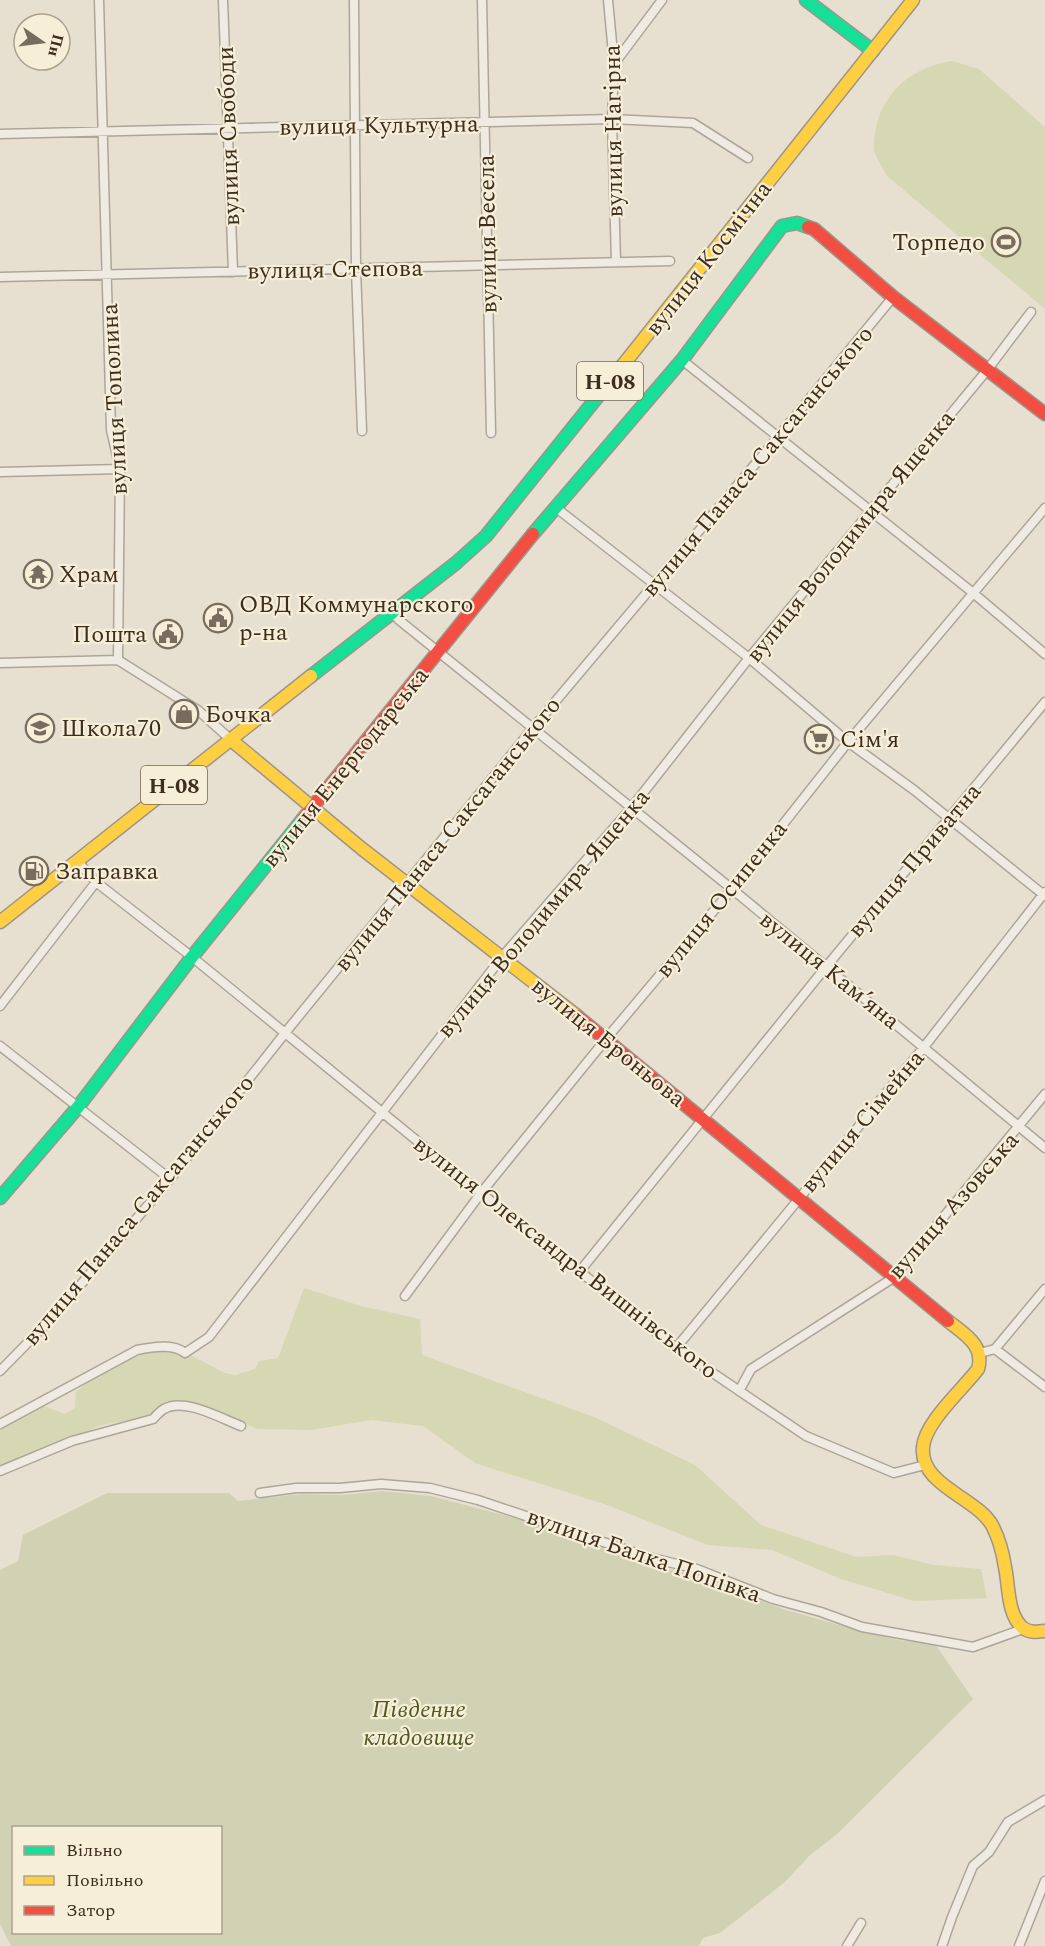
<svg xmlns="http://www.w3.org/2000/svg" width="1045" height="1946" font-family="Spectral,serif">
<rect width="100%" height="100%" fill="#e7e0d1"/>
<path fill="#d6d7b3" d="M952 61 979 69 1045 127V309L887 176C883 168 877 159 874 151 873 144 875 134 876 127 885 89 914 67 952 61Z
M304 1288 361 1306 420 1319 422 1355 594 1417 695 1465 761 1525 856 1557 893 1555 934 1565 981 1569 987 1598 914 1601 841 1579 772 1550 708 1545 607 1505 475 1463 423 1426 371 1420 311 1430 257 1429 222 1413 186 1402 167 1401 146 1417 102 1425 0 1467V1427L41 1405 65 1414 75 1408 76 1392 96 1375 126 1360 144 1354 160 1352 171 1353 183 1357 192 1356 225 1373 235 1375 255 1369 259 1361 278 1358Z"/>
<path fill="#d1d1b3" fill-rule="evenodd" d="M382 1491 431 1496 526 1521 647 1564 693 1575 783 1609 860 1631 898 1640 935 1644 973 1699 836 1835 809 1856 785 1882 720 1933 703 1938 699 1946H11L0 1924V1570L18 1561 23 1535 107 1493H229L238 1501 302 1494 342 1495ZM14 1828H220V1932H14Z"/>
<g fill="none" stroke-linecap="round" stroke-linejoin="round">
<g stroke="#ada599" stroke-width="11">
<path id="street" d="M99 0 111 430 120 469 118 660 199 711 230 739
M223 0 233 272
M354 0 356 269 362 431
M482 0 491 433
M608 0 614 64 612 119 616 262
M614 64 662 0
M0 134 612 119 693 123 748 158
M0 277 670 261
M682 360 972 592 1045 654
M0 472 120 469
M555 507 749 658 848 742 914 790 1045 896
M391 612 399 620 732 889 1045 1148
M0 663 118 660
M78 862 96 882 192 957 481 1193 676 1348 806 1436 894 1473 925 1465
M0 1006 96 882
M0 1046 170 1179
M580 1271 826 967 1045 702
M405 1296 481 1193 606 1039 732 889 848 742 1045 508
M676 1348 924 1047 1045 892
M995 1349 1045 1387
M980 1353 995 1349 1045 1289
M0 1371 55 1315 170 1179 285 1033 533 728 778 437 893 297
M739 1391 751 1369 893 1278 1045 1094
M0 1424 137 1350C151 1347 173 1343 185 1353L209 1337 502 957 632 807 749 658 988 369 1031 312
M0 1471 72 1441 153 1419C156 1416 160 1411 164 1409 184 1397 220 1418 241 1426
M260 1493 296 1488H340L381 1484 430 1488 478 1500 648 1557 697 1569 773 1599 821 1612 862 1627 973 1647 1023 1629
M847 1946 861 1923
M942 1946 952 1917 973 1866 989 1852 1008 1822 1045 1800
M1019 1946 1045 1881"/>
</g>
<g stroke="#9c958a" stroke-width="15">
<path id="fast" d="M806 0 873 51
M533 534 682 360 782 226 797 223 808 227
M311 676 456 563 486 536 623 365
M0 1198 78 1107 192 957 303 819"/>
</g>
<g stroke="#9c958a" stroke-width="15">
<path id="slow" d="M623 365 913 0
M230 739 361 848 577 1016
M0 922 311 676
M948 1321C964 1334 985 1345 978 1369 963 1389 925 1422 923 1447 919 1486 979 1498 993 1527 999 1539 1003 1554 1005 1567 1009 1585 1007 1615 1023 1628 1030 1633 1037 1632 1045 1631"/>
</g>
<g stroke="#9c958a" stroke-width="15">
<path id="jam" d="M808 227 814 229 893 297 1045 414
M303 819 533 534
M577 1016 948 1321"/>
</g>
<use href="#street" stroke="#efebe3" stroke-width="8"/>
<use href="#fast" stroke="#16e098" stroke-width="12"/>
<use href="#slow" stroke="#ffcf43" stroke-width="12"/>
<use href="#jam" stroke="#f24e42" stroke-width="12"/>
</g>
<defs>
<g id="stadium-ring" transform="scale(1.5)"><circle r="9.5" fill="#f7eed8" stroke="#786c5e" stroke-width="1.5"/><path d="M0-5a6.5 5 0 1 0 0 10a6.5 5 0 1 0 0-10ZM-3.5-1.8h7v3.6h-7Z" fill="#786c5e"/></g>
<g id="temple-ring" transform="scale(1.5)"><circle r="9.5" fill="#f7eed8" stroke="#786c5e" stroke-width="1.5"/><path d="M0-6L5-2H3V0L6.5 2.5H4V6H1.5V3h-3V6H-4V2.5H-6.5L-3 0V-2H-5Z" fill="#786c5e"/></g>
<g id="civic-ring" transform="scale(1.5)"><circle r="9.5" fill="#f7eed8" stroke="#786c5e" stroke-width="1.5"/><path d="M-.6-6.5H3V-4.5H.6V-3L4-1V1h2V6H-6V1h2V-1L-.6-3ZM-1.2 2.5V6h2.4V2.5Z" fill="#786c5e"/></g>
<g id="shop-ring" transform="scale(1.5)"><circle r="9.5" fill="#f7eed8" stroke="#786c5e" stroke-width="1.5"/><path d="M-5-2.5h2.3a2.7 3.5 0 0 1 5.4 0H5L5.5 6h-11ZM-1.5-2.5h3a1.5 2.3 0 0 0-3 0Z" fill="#786c5e"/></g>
<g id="school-ring" transform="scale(1.5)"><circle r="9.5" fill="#f7eed8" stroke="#786c5e" stroke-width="1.5"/><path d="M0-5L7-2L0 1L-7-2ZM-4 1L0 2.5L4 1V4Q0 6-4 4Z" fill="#786c5e"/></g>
<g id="supermarket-ring" transform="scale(1.5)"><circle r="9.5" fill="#f7eed8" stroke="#786c5e" stroke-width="1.5"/><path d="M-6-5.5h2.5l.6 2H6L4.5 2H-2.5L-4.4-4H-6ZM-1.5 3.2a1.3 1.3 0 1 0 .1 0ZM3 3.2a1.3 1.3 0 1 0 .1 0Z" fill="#786c5e"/></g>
<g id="fuel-ring" transform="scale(1.5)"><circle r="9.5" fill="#f7eed8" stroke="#786c5e" stroke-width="1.5"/><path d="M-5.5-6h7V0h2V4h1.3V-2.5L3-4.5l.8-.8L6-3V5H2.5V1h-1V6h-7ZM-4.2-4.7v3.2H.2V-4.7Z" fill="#786c5e"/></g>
</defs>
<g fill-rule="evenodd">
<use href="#stadium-ring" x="1006" y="242"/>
<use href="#temple-ring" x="38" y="574"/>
<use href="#civic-ring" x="218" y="618"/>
<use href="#civic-ring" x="168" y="634"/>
<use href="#shop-ring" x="184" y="714"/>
<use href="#school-ring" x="40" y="728"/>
<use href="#supermarket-ring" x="819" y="739"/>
<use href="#fuel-ring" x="34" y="871"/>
</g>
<g text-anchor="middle" stroke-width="4.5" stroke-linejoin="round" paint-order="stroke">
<g fill="#f7eed8" stroke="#756857" stroke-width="1.5">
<rect x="577" y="362" width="66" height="38" rx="4.5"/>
<rect x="141" y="766" width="66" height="38" rx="4.5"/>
</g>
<g font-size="22" font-weight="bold" fill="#3d2e20">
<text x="610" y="389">Н-08</text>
<text x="174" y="793">Н-08</text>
</g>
<g font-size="24" fill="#3d2e20" stroke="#f7eed8">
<text transform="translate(379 125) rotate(-1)" y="8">вулиця Культурна</text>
<text transform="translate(613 131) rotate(-91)" y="8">вулиця Нагірна</text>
<text transform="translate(228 136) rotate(-92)" y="8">вулиця Свободи</text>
<text transform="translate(487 234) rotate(-91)" y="8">вулиця Весела</text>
<text transform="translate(708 258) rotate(-52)" y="8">вулиця Космічна</text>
<text transform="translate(335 269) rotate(-1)" y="8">вулиця Степова</text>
<text transform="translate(114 399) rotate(-93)" y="8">вулиця Тополина</text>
<text transform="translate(757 461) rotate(-50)" y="8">вулиця Панаса Саксаганського</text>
<text transform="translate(850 536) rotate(-51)" y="8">вулиця Володимира Ященка</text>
<text transform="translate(345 767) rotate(-51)" y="8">вулиця Енергодарська</text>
<text transform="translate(447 834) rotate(-51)" y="8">вулиця Панаса Саксаганського</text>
<text transform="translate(914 860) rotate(-50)" y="8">вулиця Приватна</text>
<text transform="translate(721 899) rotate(-51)" y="8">вулиця Осипенка</text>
<text transform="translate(543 913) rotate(-50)" y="8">вулиця Володимира Ященка</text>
<text transform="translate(830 970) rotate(39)" y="8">вулиця Кам’яна</text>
<text transform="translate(609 1042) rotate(39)" y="8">вулиця Броньова</text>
<text transform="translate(862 1121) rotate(-50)" y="8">вулиця Сімейна</text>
<text transform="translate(953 1205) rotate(-49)" y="8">вулиця Азовська</text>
<text transform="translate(138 1210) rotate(-50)" y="8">вулиця Панаса Саксаганського</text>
<text transform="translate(566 1257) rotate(38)" y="8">вулиця Олександра Вишнівського</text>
<text transform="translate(644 1555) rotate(19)" y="8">вулиця Балка Попівка</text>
</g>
<g font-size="24" fill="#3d2e20" stroke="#f7eed8" text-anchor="start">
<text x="985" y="250" text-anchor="end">Торпедо</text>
<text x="59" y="582">Храм</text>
<text x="239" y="612">ОВД Коммунарского<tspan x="239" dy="28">р-на</tspan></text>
<text x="147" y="642" text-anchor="end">Пошта</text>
<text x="205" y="722">Бочка</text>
<text x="61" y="736">Школа70</text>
<text x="840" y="747">Сім'я</text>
<text x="55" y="879">Заправка</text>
</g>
<g font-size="24" font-style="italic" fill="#4d5a26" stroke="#f7eed8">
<text x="419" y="1717">Південне<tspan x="419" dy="28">кладовище</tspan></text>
</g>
</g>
<rect x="12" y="1826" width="210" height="108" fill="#f7eed8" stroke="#ada18e" stroke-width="1.5"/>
<rect x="24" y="1846" width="30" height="9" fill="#16e098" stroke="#ada18e" stroke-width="1.5"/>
<text x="66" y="1856" font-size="18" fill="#3d2e20">Вільно</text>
<rect x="24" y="1876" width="30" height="9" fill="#ffcf43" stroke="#ada18e" stroke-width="1.5"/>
<text x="66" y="1886" font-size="18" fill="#3d2e20">Повільно</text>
<rect x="24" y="1906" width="30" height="9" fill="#f24e42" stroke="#ada18e" stroke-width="1.5"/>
<text x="66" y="1916" font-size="18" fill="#3d2e20">Затор</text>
<g transform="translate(42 42) rotate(104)"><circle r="28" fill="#f7eed8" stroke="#ada18e" stroke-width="1.5"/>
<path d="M0-4.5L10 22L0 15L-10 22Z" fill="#786c5e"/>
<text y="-9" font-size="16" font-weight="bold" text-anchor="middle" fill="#3d2e20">Пн</text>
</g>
</svg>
